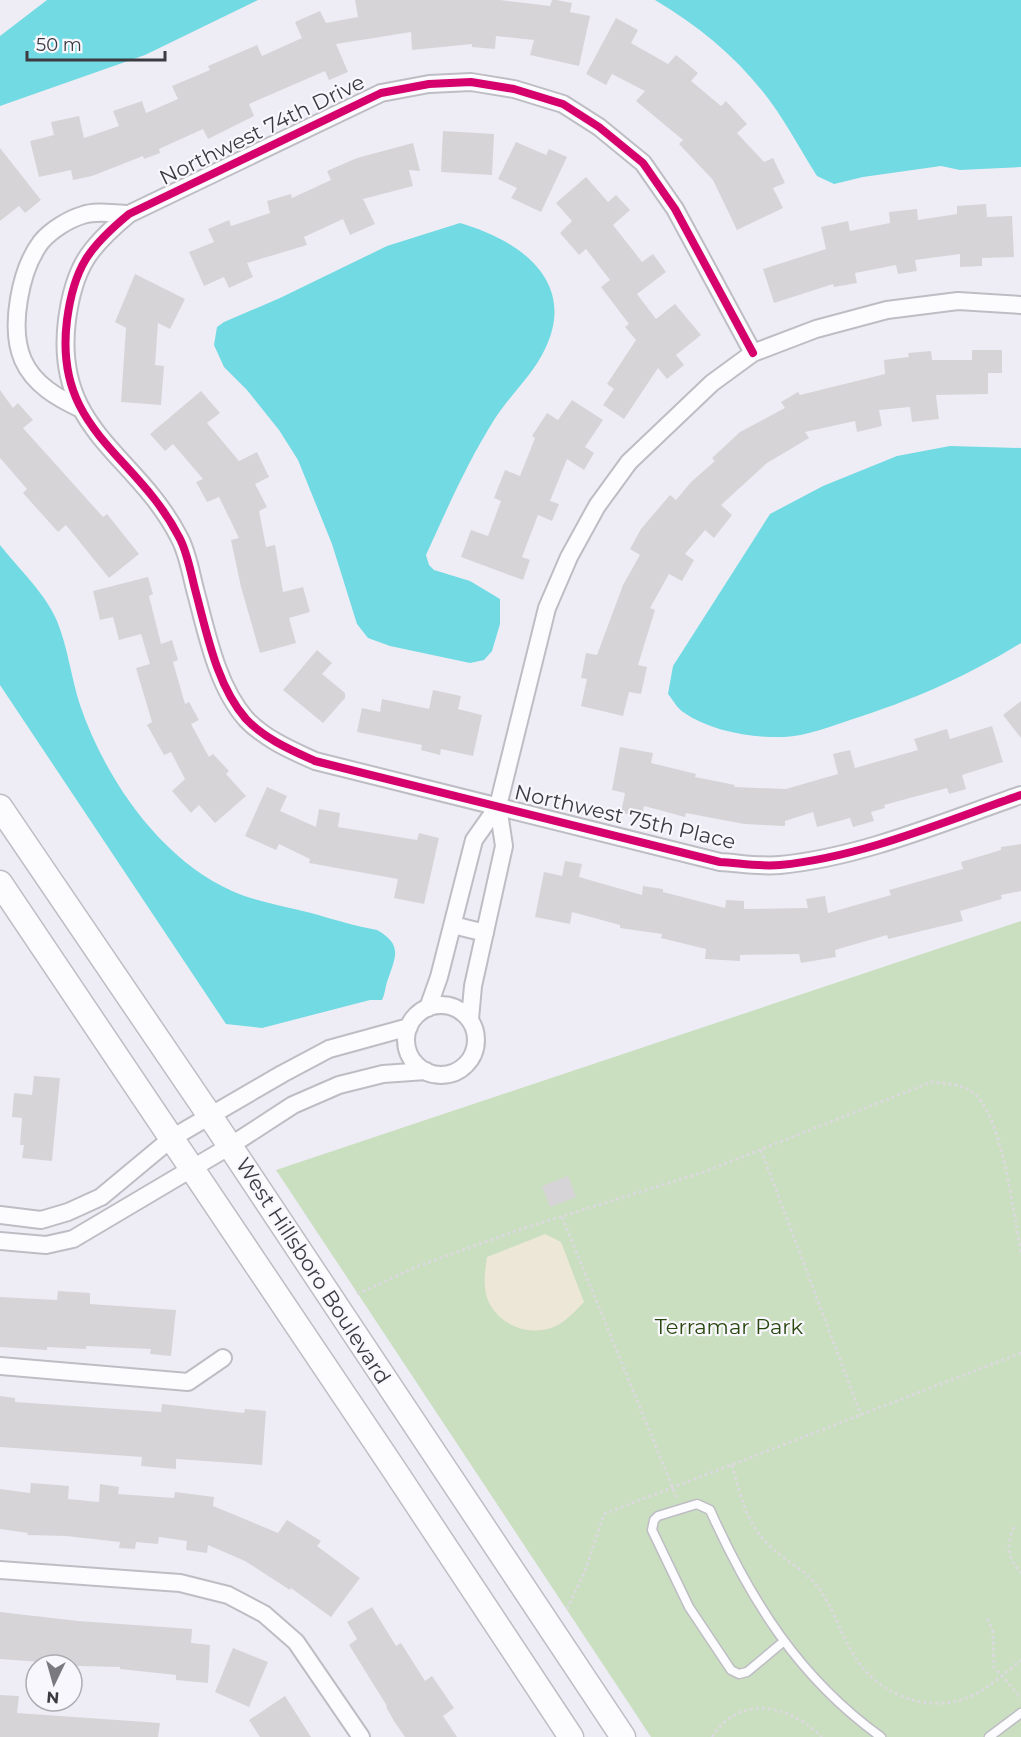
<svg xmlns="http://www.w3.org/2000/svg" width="1021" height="1737" font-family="Montserrat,sans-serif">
<rect width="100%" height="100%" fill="#eeedf6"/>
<path fill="#cadec0" d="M1021 921V1737H651L276 1170Z"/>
<path fill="#ece7d6" d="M545 1234 561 1242 584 1302C577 1309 569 1318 560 1324 534 1339 498 1327 487 1298 483 1284 485 1270 487 1257Z"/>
<path fill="#72dae2" d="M47 0H258L145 55 0 106V36Z
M655 0H1021V167L960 170 941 166 863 177 834 184 817 176C801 151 787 124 770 101 739 59 699 26 655 0Z
M460 223C519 240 578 281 545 349 533 375 509 396 494 420 467 463 447 509 426 555L429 565 434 570 470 581 500 599V624L492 651 484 660 470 663 390 646 368 638 357 624 332 544 298 460 279 430 247 390 224 367 214 345 217 327 224 322 280 298 387 246Z
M950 446 1021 448V643C964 678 913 700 850 720 829 727 806 736 784 737 751 738 710 731 683 712 677 708 673 700 668 694L673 666 770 514 823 486 897 456Z
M0 545C18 568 46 594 57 621 68 648 71 677 80 705 105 778 159 858 232 891 257 902 284 906 311 913 333 919 354 926 377 930 404 945 395 958 387 982 385 988 385 994 382 1000H370L262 1028 226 1024 0 685Z"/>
<path fill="#d7d4d7" d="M355 0H500L550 6 552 0H556L572 3 570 12 590 16 579 66 530 55 534 40 496 36 495 49 472 47V44L412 50 411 32 336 44 348 72 329 80 325 71 249 104 254 116 208 139 203 129 159 149 160 153 144 159 143 156 92 176 73 180 71 170 39 177 30 141 54 135 51 122 79 116 84 138 119 126 113 111 142 101 146 113 178 99 172 86 210 70 208 66 257 45 262 56 302 38 295 22 320 11 326 23 358 17Z
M616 18 638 30 631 43 668 64 676 55 698 73 691 81 721 106 726 101 747 124 737 133 764 162 773 158 785 183 773 188 783 208 737 230 713 180 679 144 683 140 636 101 645 91 612 74 606 85 586 74Z
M443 131 494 134 492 175 441 172Z
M516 142 546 155 549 149 567 157 541 212 511 198 517 188 498 179Z
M413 143 420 171 409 170 413 186 363 199 375 224 350 235 343 219 304 237 307 245 247 263 253 277 229 288 224 277 204 286 189 252 214 242 208 229 229 220 231 226 270 213 267 201 291 194 292 198 331 180 327 171 357 158Z
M0 148 41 200 25 213 19 206 0 221Z
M586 177 608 202 616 195 630 210 613 225 642 262 653 254 666 272 637 294 656 319 675 304 701 335 676 355 684 365 667 379 658 368 624 419 603 405 614 389 607 384 636 340 625 327 629 324 601 287 610 280 586 249 579 255 560 233 572 221 556 203Z
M986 204 987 217 1012 216 1014 257 982 258V266L960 267V254L915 260 917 271 898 274 896 265 855 273 857 283 834 287 833 284 774 303 763 269 826 249 821 227 848 221 850 231 890 223 889 212 917 209 918 220 957 214V206Z
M135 274 185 299 170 329 158 323 155 365 164 366 161 405 121 402 126 328 115 322Z
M972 350H1002V373H988V394L936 395 939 419 912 422 910 407 879 410 882 426 857 432 855 421 805 432 809 438 767 463 721 505 732 515 714 538 705 530 685 554 694 560 682 581 669 574 650 608 655 610 638 665 647 667 641 694 629 692 623 716 581 706 587 679 581 678 586 653 597 655 623 585 640 555 630 549 641 529 670 495 676 500 691 482 715 461 712 458 740 432 785 408 781 402 798 392 800 395 885 374 884 360 909 357 908 353 931 351 932 360H972Z
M0 390 13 408 18 403 33 420 23 428 103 517 107 514 139 554 109 578 66 525 58 532 23 493 27 489 0 458Z
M201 391 220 413 207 423 239 461 257 452 269 477 255 484 267 507 259 511 266 547 275 545 283 592 303 587 310 612 289 618 296 643 260 653 241 587 231 540 239 538 219 497 207 502 196 482 203 479 173 444 165 451 150 434Z
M572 400 603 420 585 447 594 453 584 470 567 459 550 501 559 504 552 521 538 515 522 557 530 560 523 580 461 557 471 530 488 536 501 501 494 498 505 470 520 476 535 438 532 436 547 413 558 420Z
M148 577 153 594 149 596 161 644 172 640 178 660 173 662 185 704 189 702 199 720 191 724 209 757 213 754 229 771 226 774 246 796 215 823 199 805 191 813 172 791 185 779 171 752 164 755 147 725 152 722 136 668 150 664 141 634 119 640 113 617 100 620 93 591Z
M317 650 332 663 322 674 345 693V698L323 723 283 690Z
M433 690 461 696 458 709 482 715 473 756 441 749 440 755 421 750 422 745 357 732 362 708 380 712 382 699 429 709Z
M1021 701V738L1003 715Z
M992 726 1003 762 962 775 966 789 949 794 947 788 884 805 885 808 871 812 874 821 853 827 850 818 817 827 813 812 785 821V826L744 824 686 813 685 817 644 806 642 816 621 813 625 793 612 790 620 747 653 753 651 763 696 774 695 777 735 785 734 787 786 789 838 774 833 754 850 750 855 768 918 750 914 739 947 729 950 739Z
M267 787 287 796 280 811 316 827 319 809 340 813 338 827 417 840 419 833 439 838 424 904 394 898 398 879 309 863 310 859 279 844 276 850 245 836Z
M1021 844V891L1001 895 1002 899 960 911 963 921 888 939 887 935 835 950 836 957 801 963 799 954 740 955V961L705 959 706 949 661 938 662 934 620 928V925L572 912 570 924 535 917 544 872 562 876 565 861 582 864 579 877 642 895 643 886 663 889V892L725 908 726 900 744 901V909L808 908 806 899 825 896 828 913 891 895 889 890 963 869 961 862 1001 850V847Z
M34 1076 60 1078 52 1161 22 1158 24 1145H20L22 1118 12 1117 14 1093 32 1095Z
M568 1176 576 1197 550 1207 542 1186Z
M58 1291 90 1293V1304L176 1310 171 1356 150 1354 151 1349 86 1346V1349L47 1347V1350L0 1347V1297L57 1300Z
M0 1396 15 1398V1402L161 1412 162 1404 244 1413 245 1409 266 1411 262 1465 176 1459V1469L141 1466 142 1457 0 1447Z
M31 1483 69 1486 68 1499 99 1502 100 1484 119 1487 118 1494 174 1498 175 1492 214 1497 213 1506 278 1533 287 1520 321 1541 317 1546 360 1578 331 1617 291 1588 290 1590 245 1561 208 1545 207 1553 186 1550 187 1541 159 1537 158 1544 136 1542 135 1549 119 1548 120 1542 66 1536 27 1535 28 1533 0 1529V1489L30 1493Z
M372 1607 396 1646 401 1643 425 1681 432 1676 454 1708 443 1716 457 1737H405L394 1721 386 1707 387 1706 349 1645 357 1639 347 1622Z
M0 1612 78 1621 192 1629 191 1643 210 1645 208 1683 176 1680V1675L120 1669V1667L41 1665V1662L0 1659Z
M233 1648 268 1662 249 1707 215 1692Z
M0 1695 19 1696 17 1713 160 1723 158 1737H0Z
M285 1696 311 1737H260L249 1720Z"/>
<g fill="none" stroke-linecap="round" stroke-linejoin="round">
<g stroke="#bebdc4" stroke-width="11">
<path id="lane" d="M783 1642 747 1672 739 1674 731 1670 689 1607 652 1530 654 1520 658 1516 697 1504 710 1510C751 1601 799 1678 881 1737
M989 1737 1021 1713"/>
</g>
<g stroke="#bebdc4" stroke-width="20">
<path id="street" d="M753 353 675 209 643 163 599 127 563 104 514 89 471 82 429 84 381 93 129 214C89 247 74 267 67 320 53 431 136 453 179 537 188 553 191 575 196 593 207 634 217 686 246 719 265 739 291 750 315 761L720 862C739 863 760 867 780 865 862 857 943 822 1021 795
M81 409C58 398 34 385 23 360 9 328 20 270 41 242 51 230 69 219 83 215 96 210 115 214 129 214
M453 925 485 933
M406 1040a35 35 0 1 1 70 0a35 35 0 1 1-70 0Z
M428 1008 439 977 474 840 498 806 547 608 569 557 597 506 629 462 712 383 753 353 816 329 887 310 958 301 1021 305
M470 1019 473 986 504 846 498 806
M0 1215 41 1220 68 1212 101 1197 172 1138 282 1074 329 1049 409 1027
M0 1241 46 1245 73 1239 230 1146 293 1105 339 1085 383 1074 426 1071
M0 1366 188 1382 223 1358
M0 1570 180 1583 228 1595 264 1614 296 1642 361 1737"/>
</g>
<g stroke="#bebdc4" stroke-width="27">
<path id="secondary" d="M0 807 210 1116 623 1737
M0 883 391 1465 571 1737"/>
</g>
<path stroke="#dadadc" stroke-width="3" stroke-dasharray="3 3" stroke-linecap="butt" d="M761 1150 861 1415
M562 1217 677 1498
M357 1294 416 1267 518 1230 704 1172 931 1082C943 1083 961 1084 971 1091 1003 1113 1013 1214 1021 1253
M732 1465C741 1497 747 1527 773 1549 789 1563 806 1571 818 1587 835 1610 841 1637 857 1660 883 1699 938 1717 981 1691 995 1682 1008 1671 1021 1660
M1014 1527C1006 1546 1007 1557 1021 1573
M567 1609 585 1571 604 1514 1021 1353
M987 1619 993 1632 994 1667 1021 1698
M712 1737C741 1693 789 1705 822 1737"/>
<use href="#lane" stroke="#fcfcfe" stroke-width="8"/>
<use href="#street" stroke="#fcfcfe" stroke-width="16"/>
<use href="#secondary" stroke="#fcfcfe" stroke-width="24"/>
<g stroke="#f8f7fe" stroke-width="11">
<path id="cycleway" d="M753 353 675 209 643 163 599 127 563 104 514 89 471 82 429 84 381 93 129 214C89 247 74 267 67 320 53 431 136 453 179 537 188 553 191 575 196 593 207 634 217 686 246 719 265 739 291 750 315 761L720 862C739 863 760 867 780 865 862 857 943 822 1021 795"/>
</g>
<use href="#cycleway" stroke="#d6006c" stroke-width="8"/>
</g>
<g text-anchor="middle" stroke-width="4.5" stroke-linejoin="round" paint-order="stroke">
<g font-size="21" fill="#3b3b41" stroke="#f8f7fe">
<text transform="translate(262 130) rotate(-26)" y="7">Northwest 74th Drive</text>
<text transform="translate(625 817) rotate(13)" y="7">Northwest 75th Place</text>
<text transform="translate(313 1271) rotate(57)" y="7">West Hillsboro Boulevard</text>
</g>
<g font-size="21" fill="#29480e" stroke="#f8f7fe">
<text x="729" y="1334">Terramar Park</text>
</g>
</g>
<g transform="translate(54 1683) rotate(185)"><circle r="28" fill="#f8f7fe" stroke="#acacb2" stroke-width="1.5"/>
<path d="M0-4.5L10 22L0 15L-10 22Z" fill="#7a7980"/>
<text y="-9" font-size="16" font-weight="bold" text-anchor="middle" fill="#3b3b41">N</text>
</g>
<path d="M27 51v9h138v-9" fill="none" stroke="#3b3b41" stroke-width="3"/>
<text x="36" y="51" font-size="18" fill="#3b3b41" stroke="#f8f7fe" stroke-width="4.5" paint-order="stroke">50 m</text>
</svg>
